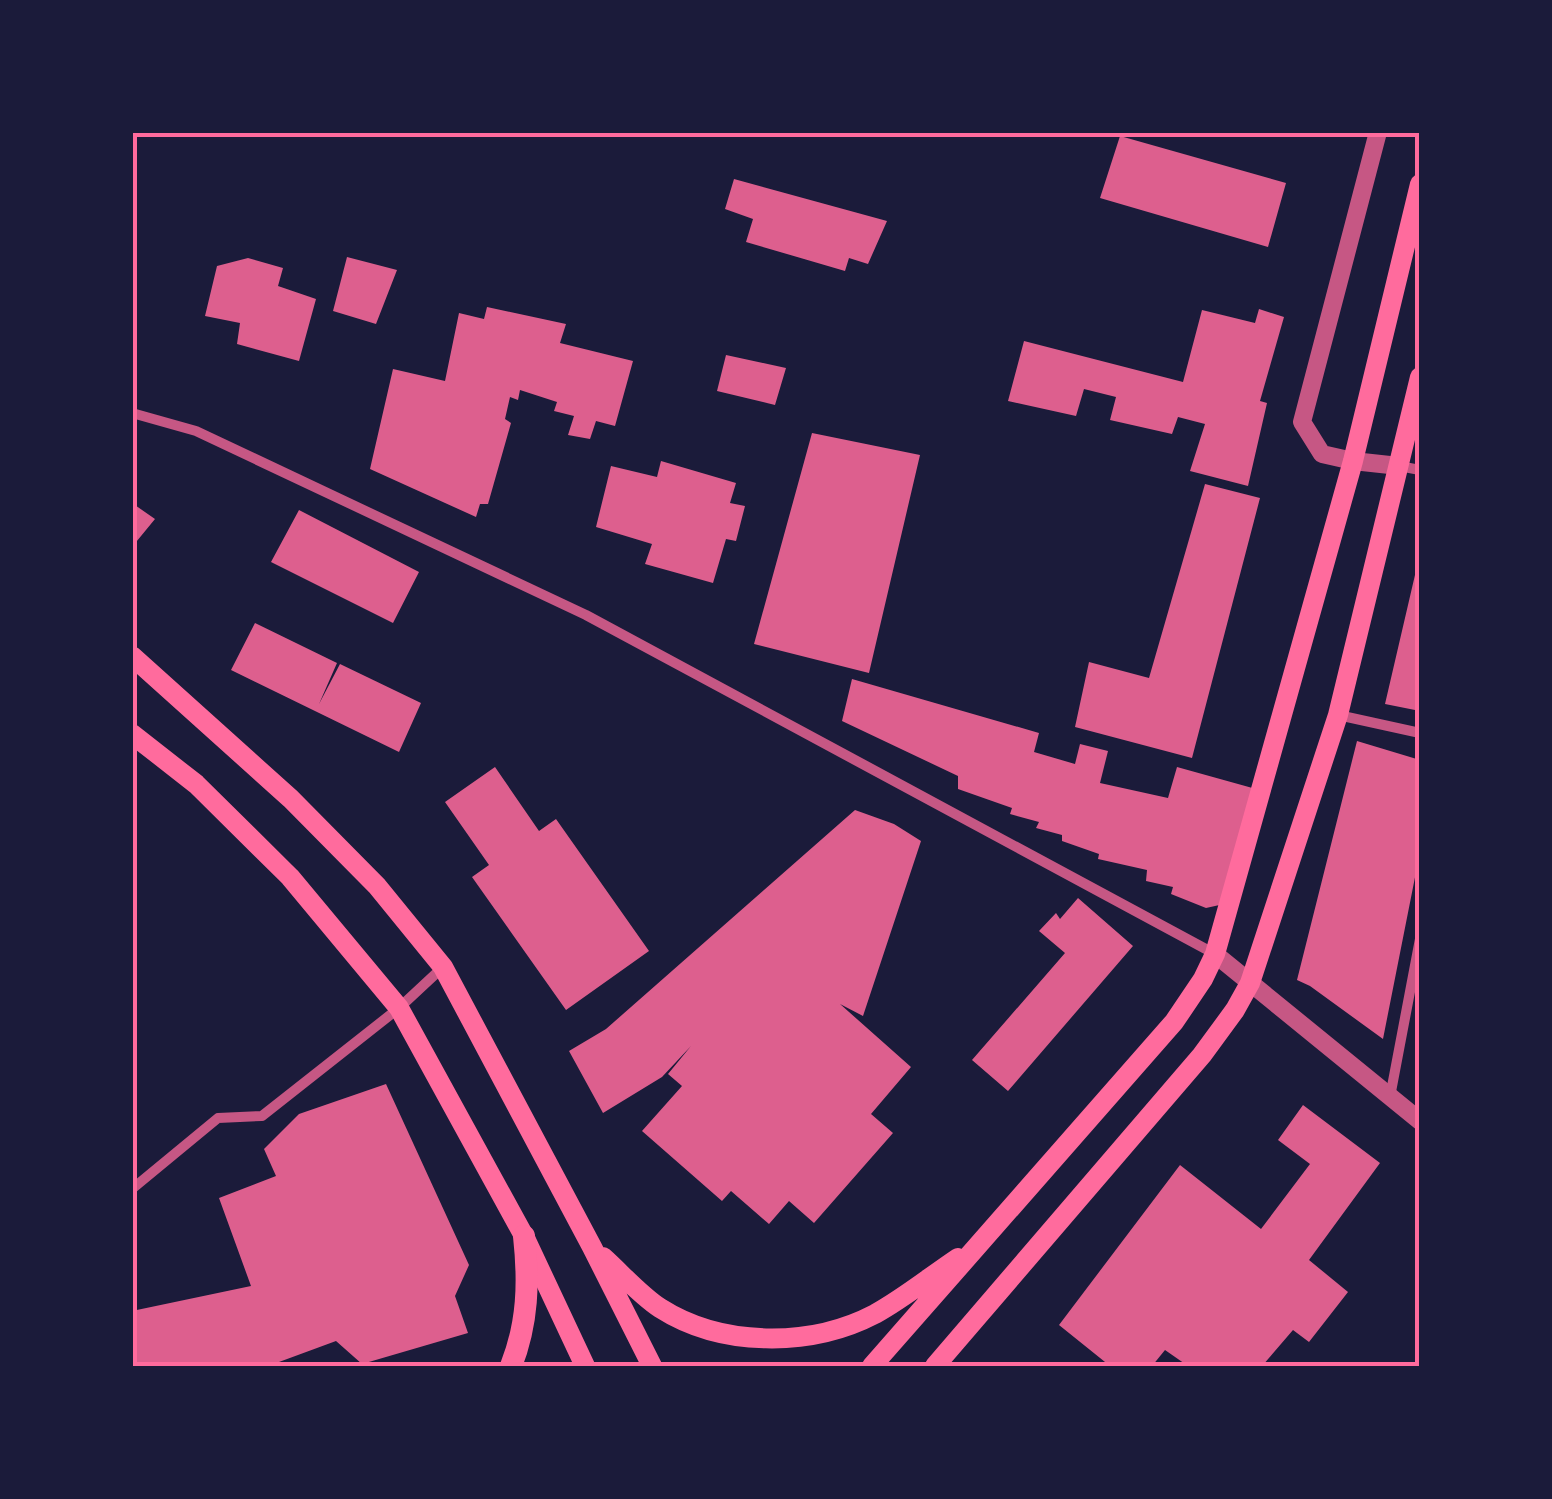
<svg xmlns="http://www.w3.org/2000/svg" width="1552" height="1499" font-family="Rubik,sans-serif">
<rect width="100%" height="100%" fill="#1b1b3a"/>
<path fill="#dd5f8e" d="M1120 136 1286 183 1268 247 1100 198Z
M734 179 887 221 868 264 849 258 845 271 746 242 753 219 725 209Z
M347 257 397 270 376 324 333 311Z
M248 258 283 268 278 286 316 299 299 361 237 344 240 323 205 316 217 266Z
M487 307 566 324 560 343 633 361 615 426 596 421 590 439 568 435 574 416 554 411 557 402 520 390 518 400 510 397 505 419 511 423 488 504H480L476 517 370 469 393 369 445 381 459 313 484 319Z
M1259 309 1284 317 1260 401 1267 403 1248 486 1190 471 1205 424 1178 417 1172 434 1110 420 1116 397 1084 389 1076 416 1008 401 1024 341 1183 382 1202 310 1255 323Z
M726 355 786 368 775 405 717 391Z
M812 433 920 455 869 673 754 644Z
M661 461 736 483 730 503 745 506 736 541 726 539 713 583 645 564 652 544 596 527 611 466 657 477Z
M1205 484 1260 498 1192 758 1075 727 1089 662 1149 678Z
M132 503 155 519 132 547Z
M299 510 419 572 393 623 271 562Z
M1418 562H1420V711L1385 704Z
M255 623 337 663 319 704 340 664 421 703 399 752 231 670Z
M852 679 1039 733 1034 752 1075 764 1080 744 1108 751 1100 783 1168 798 1177 767 1256 789 1224 904 1206 908 1171 894 1173 887 1146 881 1147 870 1098 859 1099 854 1062 841V835L1036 828 1039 822 1010 814 1012 808 958 789V776L842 721Z
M1357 741 1420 760V852L1383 1039 1310 986 1297 980Z
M495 767 539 831 556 819 649 951 566 1010 472 877 489 865 445 802Z
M855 810 894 824 921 841 863 1016 840 1004 911 1067 871 1114 893 1133 814 1223 789 1201 769 1224 731 1191 722 1201 642 1131 682 1086 668 1074 691 1046 662 1077 603 1113 569 1051 606 1029Z
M1078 898 1133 946 1008 1091 972 1060 1065 953 1039 931 1056 913 1060 919Z
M386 1084 469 1265 455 1296 468 1333 362 1364 336 1341 279 1362V1366H132V1311L251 1286 219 1198 276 1176 264 1149 299 1114Z
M1303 1105 1380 1163 1309 1260 1348 1292 1309 1342 1293 1330 1262 1366H1188L1165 1350 1152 1366H1110L1059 1325 1180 1165 1261 1229 1310 1164 1278 1140Z"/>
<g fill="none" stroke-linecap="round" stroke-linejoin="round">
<path stroke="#c65784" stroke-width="10" d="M132 413 196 431 586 615 1215 954
M1399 466 1420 470
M1338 715 1420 733
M1390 1097 1420 939
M132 1189 218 1118 262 1116 399 1008 443 967"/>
<path stroke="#c65784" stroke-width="18" d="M1378 132 1302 422 1322 454 1353 461 1399 466
M1215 954 1420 1121"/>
<path stroke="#ff6b9d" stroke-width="20" d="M132 656 291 799 377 886 443 967 592 1247 652 1366
M132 734 196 784 290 877 399 1008 524 1236 585 1366
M603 1257C621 1273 640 1295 660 1308 721 1347 810 1348 875 1314 904 1298 931 1276 958 1258
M872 1366 1174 1022 1203 979 1215 954 1353 461 1420 184
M935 1366 1202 1055 1235 1010 1250 983 1338 715 1420 377"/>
<path stroke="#ff6b9d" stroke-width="22" d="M511 1366C528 1323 529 1282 524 1236"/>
</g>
<rect width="1552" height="1499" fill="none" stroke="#1b1b3a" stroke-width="270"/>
<rect x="135" y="135" width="1282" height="1229" fill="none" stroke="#ff6b9d" stroke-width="4"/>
</svg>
